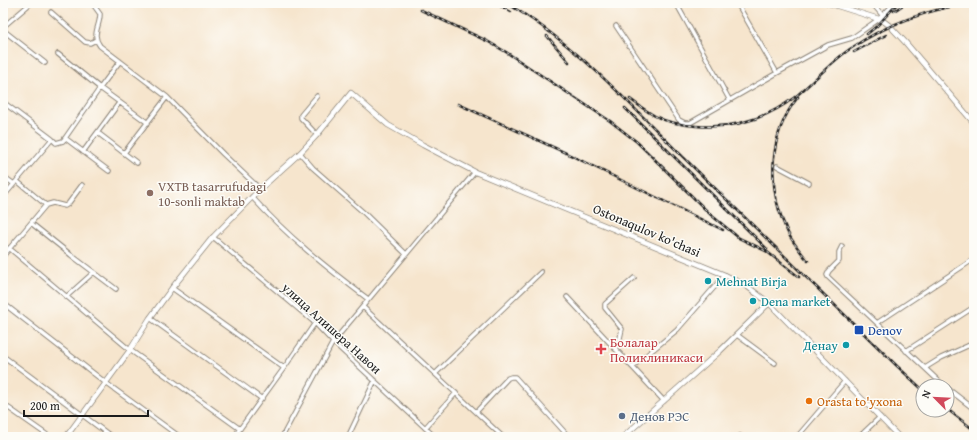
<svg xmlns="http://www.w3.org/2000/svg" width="977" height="440" font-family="'Gentium Book Plus',serif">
<rect width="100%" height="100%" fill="#fdfcf7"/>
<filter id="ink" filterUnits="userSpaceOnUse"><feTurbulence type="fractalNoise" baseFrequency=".025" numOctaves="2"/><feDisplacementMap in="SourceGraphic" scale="8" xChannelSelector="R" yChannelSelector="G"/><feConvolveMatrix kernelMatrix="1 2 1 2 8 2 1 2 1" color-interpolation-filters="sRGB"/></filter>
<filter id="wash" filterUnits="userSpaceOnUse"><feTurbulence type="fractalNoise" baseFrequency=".012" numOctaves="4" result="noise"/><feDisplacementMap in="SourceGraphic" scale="16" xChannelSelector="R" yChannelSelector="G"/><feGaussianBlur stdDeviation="0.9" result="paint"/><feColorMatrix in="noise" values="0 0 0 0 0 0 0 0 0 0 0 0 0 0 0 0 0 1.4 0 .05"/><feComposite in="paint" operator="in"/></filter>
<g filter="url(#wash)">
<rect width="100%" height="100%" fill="#f6e5cd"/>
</g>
<g filter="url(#ink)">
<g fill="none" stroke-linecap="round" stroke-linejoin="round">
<g stroke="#898074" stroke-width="5.5">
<path id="minor" d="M92 3 100 14C100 27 91 34 100 46L167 97 223 154 260 189
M676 3 729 99
M737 3 777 73
M872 3 883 16
M51 12 85 42 90 43 96 40
M616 26 679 120 685 123H690L777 73 828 45 852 38 879 19 895 3
M3 27 31 3
M3 30 45 63
M58 54 100 88 148 123
M317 96 301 115V118L317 135
M3 102 52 139
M98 133 137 163
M65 138 109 171
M83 152 119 103
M124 153 167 97
M300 153 313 168 363 212 406 254
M777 166 809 183
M3 176 14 184
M3 197 52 139 56 143 63 141 100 88 120 61
M252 197C287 236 327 268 368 299
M46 205 53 203 65 206 68 204 82 185
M31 223 71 255 116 289
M213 237 315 323 333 342 435 437
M842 246 839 252V261L829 271 827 275 828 277 944 386
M9 248 130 350 240 429
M3 256 46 205 17 181
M172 288 284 368
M66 297 94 272
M567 297 664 401
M3 303 106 383 180 437
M363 307 503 437
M150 318 262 399
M877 323 974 259
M737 335 775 363
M615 349 620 338 622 329 605 308V304L634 278
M906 351 974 307
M3 356 112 437
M632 367 677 330 725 275
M925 368 941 358 974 343
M436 373 541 272
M947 388 974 409
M3 404 50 437
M476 412 508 378 511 377H515L569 437
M425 428 456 393
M234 437 284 368 315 323
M282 437 333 342 475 172
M348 437 375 380
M739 437 740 436
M797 437 845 381
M859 437 880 417"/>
</g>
<g stroke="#898074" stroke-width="6">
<path id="tertiary" d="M828 3 882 20 890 26 905 42 974 123
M66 437 130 350 150 318 172 288 213 237 260 189 300 153 317 135 351 93 388 125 423 145 475 172 725 275 748 287 769 303 899 437
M623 437 720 351 769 303"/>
</g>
<use href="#minor" stroke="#fff" stroke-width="3.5"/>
<use href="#tertiary" stroke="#fff" stroke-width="4.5"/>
<g stroke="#1c1c1c" stroke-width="2.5">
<path id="rail" d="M495 3 511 12
M506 3C572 41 625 99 679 153 752 224 824 295 897 366L923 390
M421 10 487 41 506 52 610 121 637 142 711 215 739 238 766 251 799 277
M894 11 906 3
M867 34 877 26 898 3
M547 36 569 62
M854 52 886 35
M798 97C767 136 767 190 788 233 793 243 801 252 808 261
M630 99C638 105 646 111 655 116 668 123 682 125 696 126 732 129 766 119 795 97 813 82 831 62 850 49 886 24 931 8 974 3
M458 104 566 153 723 230
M625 108 767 249
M947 409 974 430"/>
</g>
<use href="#rail" stroke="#fdfcf7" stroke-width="1" stroke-dasharray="3" stroke-linecap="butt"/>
</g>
</g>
<circle fill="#8d6e63" stroke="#fdfcf7" stroke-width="1.5" cx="150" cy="193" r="4"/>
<g fill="#0f9aa8" stroke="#fdfcf7" stroke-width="1.5">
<circle cx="708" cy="281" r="4"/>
<circle cx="753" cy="301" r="4"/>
<circle cx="846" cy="345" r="4"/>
</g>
<rect fill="#1a4fb4" stroke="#fdfcf7" stroke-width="1.5" x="854" y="325" width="10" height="10" rx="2"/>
<path fill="#e0444e" stroke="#fdfcf7" stroke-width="1.5" d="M599 343h4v4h4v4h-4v4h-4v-4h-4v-4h4z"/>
<circle fill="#e8710a" stroke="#fdfcf7" stroke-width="1.5" cx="809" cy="401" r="4"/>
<circle fill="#5c6f8a" stroke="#fdfcf7" stroke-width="1.5" cx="622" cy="416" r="4"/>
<g text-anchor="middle" stroke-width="3" stroke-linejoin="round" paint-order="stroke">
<g font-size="13" fill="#785e54" stroke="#fdfcf7" text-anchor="start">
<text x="158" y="191">VXTB tasarrufudagi<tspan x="158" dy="15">10-sonli maktab</tspan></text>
</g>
<g font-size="13" fill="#1c1c1c" stroke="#fdfcf7">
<text transform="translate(647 230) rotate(23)" y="5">Ostonaqulov ko'chasi</text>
<text transform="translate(332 328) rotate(42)" y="5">улица Алишера Навои</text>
</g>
<g font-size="13" fill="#0d838f" stroke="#fdfcf7" text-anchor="start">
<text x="716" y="286">Mehnat Birja</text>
<text x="761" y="306">Dena market</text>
<text x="838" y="350" text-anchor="end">Денау</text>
</g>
<g font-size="13" fill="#164399" stroke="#fdfcf7" text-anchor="start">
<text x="868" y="335">Denov</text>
</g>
<g font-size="13" fill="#be3a42" stroke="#fdfcf7" text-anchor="start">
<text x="610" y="347">Болалар<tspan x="610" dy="15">Поликлиникаси</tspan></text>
</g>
<g font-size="13" fill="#c56008" stroke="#fdfcf7" text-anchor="start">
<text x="817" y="406">Orasta to'yxona</text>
</g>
<g font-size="13" fill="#4e5e75" stroke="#fdfcf7" text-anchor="start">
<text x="630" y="421">Денов РЭС</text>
</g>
</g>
<rect width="977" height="440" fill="none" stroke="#fdfcf7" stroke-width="16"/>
<g transform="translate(935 398) rotate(294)"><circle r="19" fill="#fdfcf7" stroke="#a3a29f"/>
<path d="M0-3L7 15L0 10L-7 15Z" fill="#d1495b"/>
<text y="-6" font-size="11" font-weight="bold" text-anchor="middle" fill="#1c1c1c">N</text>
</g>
<path d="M24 410v6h124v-6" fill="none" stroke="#1c1c1c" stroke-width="2"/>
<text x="30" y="410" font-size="12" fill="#1c1c1c" stroke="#fdfcf7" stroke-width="3" paint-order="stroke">200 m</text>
</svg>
